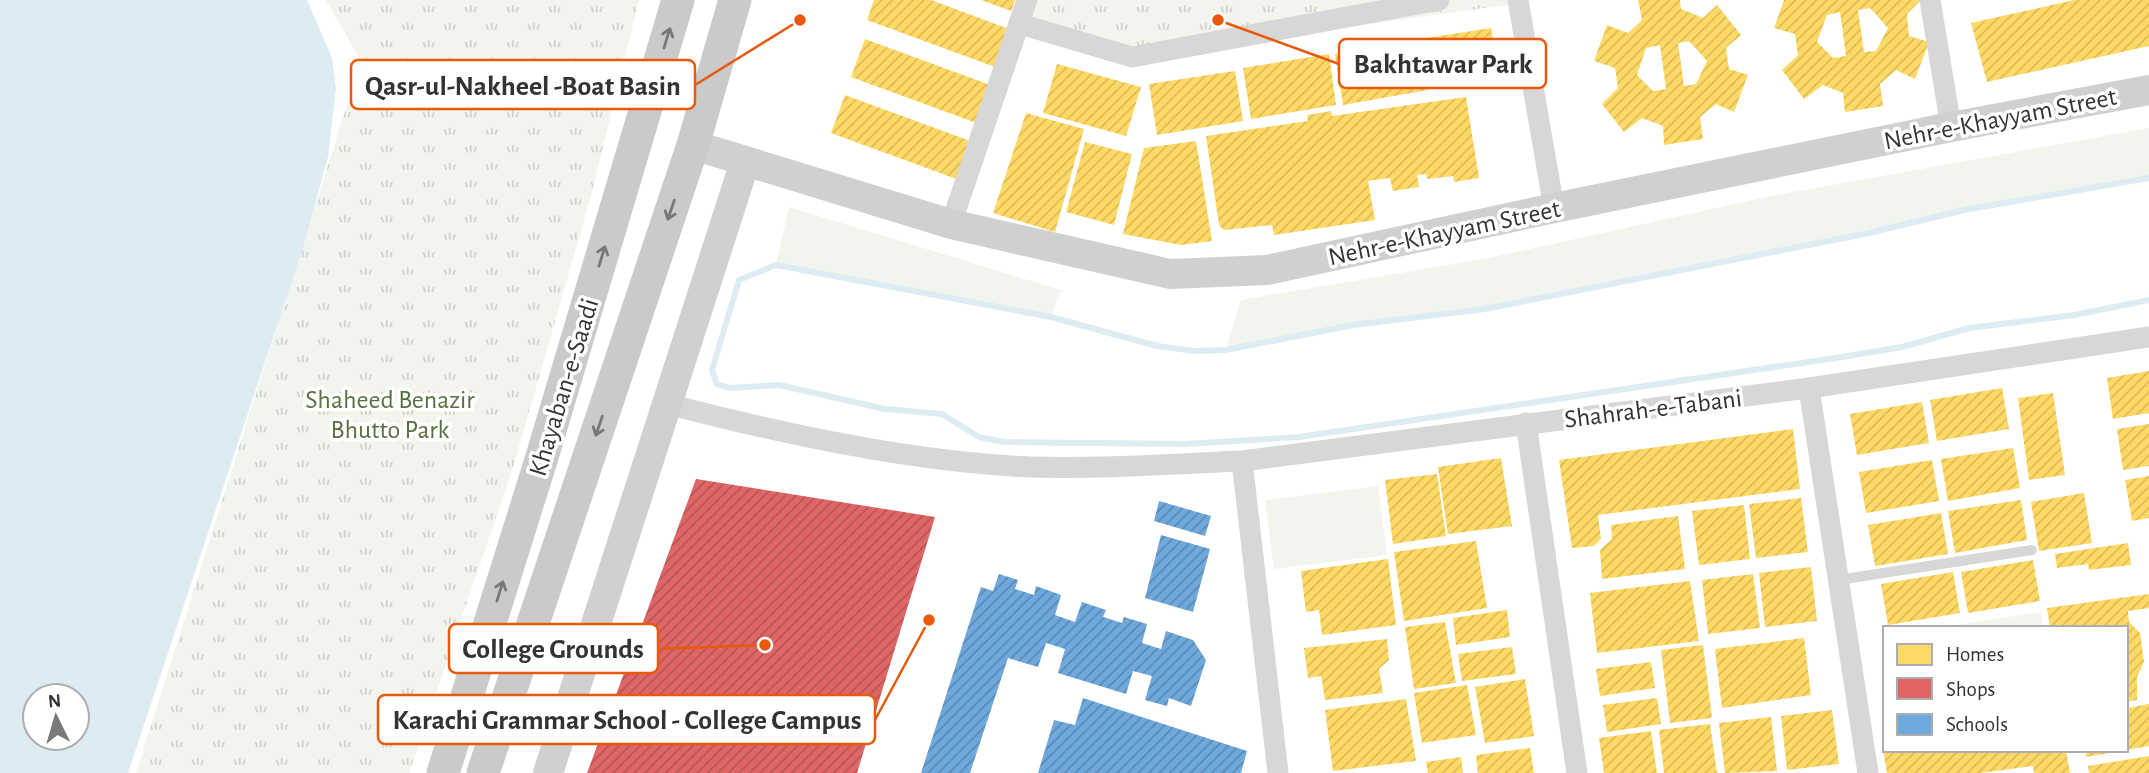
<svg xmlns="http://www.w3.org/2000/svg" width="2149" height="773" font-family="'Alegreya Sans',sans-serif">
<defs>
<pattern id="park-tufts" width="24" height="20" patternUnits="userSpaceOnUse" patternTransform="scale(1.75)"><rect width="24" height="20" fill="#f1f5ed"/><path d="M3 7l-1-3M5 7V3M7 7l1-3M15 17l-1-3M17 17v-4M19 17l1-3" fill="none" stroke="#cfd2cc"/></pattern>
<pattern id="homes-hatch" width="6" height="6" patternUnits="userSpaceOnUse" patternTransform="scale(1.75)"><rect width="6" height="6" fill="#ffd966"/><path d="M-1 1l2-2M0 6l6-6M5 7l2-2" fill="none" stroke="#dbbb59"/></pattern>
<pattern id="shops-hatch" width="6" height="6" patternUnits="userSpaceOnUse" patternTransform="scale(1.75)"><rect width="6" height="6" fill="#e06666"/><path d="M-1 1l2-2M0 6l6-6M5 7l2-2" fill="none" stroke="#b65555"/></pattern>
<pattern id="schools-hatch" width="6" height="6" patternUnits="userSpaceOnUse" patternTransform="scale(1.75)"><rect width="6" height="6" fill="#6fa8dc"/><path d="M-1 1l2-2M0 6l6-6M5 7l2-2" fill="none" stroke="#5c89b3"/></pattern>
</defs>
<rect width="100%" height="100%" fill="#fff"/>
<path fill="#f1f5ed" d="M2149 128V178L1964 210 1869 233 1485 309 1353 325 1226 350 1241 300 1484 259 1771 196Z
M789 207 1061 290 1051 317 776 265Z
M1378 486 1387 555 1274 569 1265 500Z
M2041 612 2043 628H1936Z"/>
<path fill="url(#park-tufts)" d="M326 0H639L591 196 515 461 409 773H136L361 61Z
M1038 0H1513L1514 4 1132 57 1028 35Z"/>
<path fill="#ddebf3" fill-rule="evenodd" d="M0 0H307L332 58 336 88 328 157 303 248 128 773H0ZM35 696H77V738H35Z"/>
<path fill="url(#homes-hatch)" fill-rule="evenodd" d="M874 0H931L1009 29 995 67 867 20Z
M981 0H1015L1011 11Z
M1638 0H1680L1681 9 1703 18 1717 5 1741 35 1726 48 1729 69 1748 75 1734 112 1716 104 1700 117 1703 139 1664 145 1663 126 1642 118 1624 132 1602 104 1618 88 1615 68 1594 61 1607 25 1628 33 1642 20ZM1689 41 1707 61 1696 84 1684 86 1678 43ZM1660 45 1666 89 1653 91 1637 75 1646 48Z
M1784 0H1921L1907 14 1909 36 1929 42 1915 79 1896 70 1880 84 1883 106 1845 112 1843 93 1823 85 1804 99 1782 70 1798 55 1795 34 1774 28ZM1870 8 1888 28 1876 51 1864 52 1858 10ZM1840 12 1846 56 1833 58 1817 42 1827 15Z
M2074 0H2149V46L1987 82 1971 23Z
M1491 28 1500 78 1435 88 1427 38Z
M865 39 993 86 979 124 851 77Z
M1421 40 1428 90 1343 105 1335 54Z
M1329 54 1336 105 1251 119 1243 68Z
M1057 64 1141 87 1126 136 1043 113Z
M1235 71 1243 121 1157 135 1149 84Z
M845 95 973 142 959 180 831 133Z
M1466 97 1479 178 1454 182 1453 176 1427 179 1426 174 1417 175 1419 187 1393 191 1390 178 1368 181 1375 220 1274 235 1272 225 1224 230 1219 225 1206 136 1308 121 1307 115 1331 111 1332 116Z
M1026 113 1084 129 1055 232 993 213Z
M1196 141 1212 241 1181 245 1123 234 1144 148Z
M1085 142 1132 154 1114 225 1066 212Z
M2149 371V413L2113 419 2107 378Z
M2002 388 2009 429 1937 441 1930 400Z
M2053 393 2065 475 2029 480 2018 398Z
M1922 402 1929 443 1857 455 1850 414Z
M2149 424V466L2123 470 2117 429Z
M1793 429 1800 489 1598 515 1601 539 1594 546 1572 548 1559 460Z
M2013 448 2020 488 1948 501 1941 459Z
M1501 458 1512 526 1448 534 1438 467Z
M1932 460 1939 501 1866 513 1859 472Z
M1437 474 1446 536 1393 544 1385 480Z
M2149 476V518L2132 521 2125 480Z
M2084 493 2092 543 2039 551 2031 502Z
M1801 498 1808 552 1756 558 1749 504Z
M2021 500 2027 540 1955 553 1948 511Z
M1744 505 1750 559 1699 565 1692 511Z
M1941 513 1948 554 1875 566 1868 525Z
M1678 516 1685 569 1602 579 1600 550 1612 539 1611 525Z
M1476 541 1487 608 1404 621 1394 552Z
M2128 543 2131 565 2089 570 2088 564 2057 568 2055 554Z
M1388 559 1396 625 1322 635 1319 610 1306 612 1301 571Z
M2033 560 2040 601 1968 613 1961 572Z
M1811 567 1817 621 1765 627 1759 573Z
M1953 572 1960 613 1888 625 1881 584Z
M1753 574 1760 628 1708 634 1702 580Z
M1690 581 1699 641 1597 653 1590 593Z
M2149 594V608L2128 611 2129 622 2140 633 2144 662 2137 677V700L2126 702V628H2050L2047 608Z
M1507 610 1510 637 1456 645 1453 618Z
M1445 622 1456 683 1414 689 1405 627Z
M1804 638 1811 695 1722 708 1715 649Z
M1387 639 1389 660 1379 669 1383 693 1325 700 1321 676 1308 678 1304 648Z
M1703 645 1712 718 1670 723 1661 650Z
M1512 647 1516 674 1462 681 1458 654Z
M1651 662 1655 688 1600 696 1596 669Z
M1525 679 1534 736 1485 743 1475 687Z
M1467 685 1476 735 1422 743 1414 693Z
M1657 698 1661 724 1607 732 1603 705Z
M1406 699 1416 761 1333 771 1325 710Z
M2149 704V746L2126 750V708Z
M1832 710 1839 764 1787 770 1781 716Z
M1771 717 1777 771 1725 773 1719 723Z
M1710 724 1717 773H1664L1659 730Z
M1651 731 1657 773H1604L1599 738Z
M1530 748 1534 773H1478L1476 755Z
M1883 750H2066L2070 773H2034L2033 766 1980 773H1887Z
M2085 750H2117V752L2086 757Z
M2149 756V773H2089L2088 766Z
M1461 757 1463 773H1428L1426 762Z"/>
<path fill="url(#shops-hatch)" d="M696 479 935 517 857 773H587Z"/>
<path fill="url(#schools-hatch)" d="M1159 501 1211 516 1205 536 1154 521Z
M1161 535 1210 549 1193 612 1145 598Z
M999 574 1018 580 1015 589 1034 595 1036 586 1061 595 1055 615 1075 622 1082 602 1106 610 1103 617 1122 623 1124 617 1147 624 1142 643 1161 649 1166 631 1193 640 1206 660 1191 706 1169 698 1167 706 1145 700 1152 676 1133 671 1126 694 1058 673 1065 649 1046 643 1038 667 1008 658 970 773H921L981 587 993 591Z
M1083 698 1247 751 1241 773H1038L1054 720 1075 725Z"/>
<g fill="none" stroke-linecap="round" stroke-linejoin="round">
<path stroke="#ddebf3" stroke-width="6" d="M2149 178 1964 210 1869 233 1485 309 1353 325 1226 350 1195 351 1157 346 1051 317 776 265 739 280 712 370 717 384 730 388 779 385 885 409 942 414 979 437 1004 442 1186 444 1299 437 1842 357 1902 347 1969 328 2074 315 2149 300"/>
<path stroke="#d7d7d7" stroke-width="10" d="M1838 580 2032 550"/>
<path stroke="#d7d7d7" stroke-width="21" d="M1518 0 1554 208
M1930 0 1951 127
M1020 24 1132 57 1439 0
M951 224 1027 0
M1809 388 1868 773
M668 404C782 434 912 462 1029 467 1100 469 1172 464 1242 461
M1526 423 1577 773
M1278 773 1242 461 1809 388 2149 337"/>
<path stroke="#d0d0d0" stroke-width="30" d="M693 145 951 224 1170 274 1267 270 1554 208 1951 127 2149 90
M548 773 745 162"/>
<path stroke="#cacaca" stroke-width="33" d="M443 773 542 457 678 0
M483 773 693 145 735 0"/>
</g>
<defs><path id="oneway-shaft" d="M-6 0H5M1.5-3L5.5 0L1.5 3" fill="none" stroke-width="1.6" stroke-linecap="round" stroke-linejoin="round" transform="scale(1.75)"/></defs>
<g stroke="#777">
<use href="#oneway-shaft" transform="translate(667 38) rotate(-73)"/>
<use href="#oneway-shaft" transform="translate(671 210) rotate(109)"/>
<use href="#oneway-shaft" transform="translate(602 256) rotate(-73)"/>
<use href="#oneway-shaft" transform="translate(599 426) rotate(109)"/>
<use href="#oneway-shaft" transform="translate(500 591) rotate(-73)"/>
</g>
<g text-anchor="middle" stroke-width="7" stroke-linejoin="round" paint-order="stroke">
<g font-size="26" fill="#333" stroke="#fff">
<text transform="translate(2000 118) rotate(-11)" y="9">Nehr-e-Khayyam Street</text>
<text transform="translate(1444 232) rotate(-12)" y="9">Nehr-e-Khayyam Street</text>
<text transform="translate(563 387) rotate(-73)" y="9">Khayaban-e-Saadi</text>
<text transform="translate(1653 408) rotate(-7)" y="9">Shahrah-e-Tabani</text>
</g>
<g font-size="26" fill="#56703f" stroke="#fff">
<text x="390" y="408">Shaheed Benazir<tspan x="390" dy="30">Bhutto Park</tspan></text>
</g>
</g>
<path fill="none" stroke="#e8590c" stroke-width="2.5" d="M1218 20L1339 64M800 20L695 85M765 645L658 649M929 620L875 720"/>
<g fill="#e8590c" stroke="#fff" stroke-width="2.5">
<circle cx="1218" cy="20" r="7"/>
<circle cx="800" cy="20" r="7"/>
<circle cx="765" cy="645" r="7"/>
<circle cx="929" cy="620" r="7"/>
</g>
<g fill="#fff" stroke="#e8590c" stroke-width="2.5">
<rect x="1339" y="39" width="207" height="49" rx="7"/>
<rect x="351" y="60" width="344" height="49" rx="7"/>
<rect x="449" y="624" width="209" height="49" rx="7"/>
<rect x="378" y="695" width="497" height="49" rx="7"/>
</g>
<g font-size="28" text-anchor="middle" font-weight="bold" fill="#333">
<text x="1443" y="73">Bakhtawar Park</text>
<text x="523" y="95">Qasr-ul-Nakheel -Boat Basin</text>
<text x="553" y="658">College Grounds</text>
<text x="627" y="729">Karachi Grammar School - College Campus</text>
</g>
<rect x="1883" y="626" width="245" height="126" fill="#ffffff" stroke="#adadad" stroke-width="2"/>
<rect x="1897" y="644" width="35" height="21" fill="#ffd966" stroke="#adadad" stroke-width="2"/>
<text x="1946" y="661" font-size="21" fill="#333333">Homes</text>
<rect x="1897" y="678" width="35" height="21" fill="#e06666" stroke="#adadad" stroke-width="2"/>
<text x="1946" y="696" font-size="21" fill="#333333">Shops</text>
<rect x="1897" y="714" width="35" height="21" fill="#6fa8dc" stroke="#adadad" stroke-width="2"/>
<text x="1946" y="731" font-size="21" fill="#333333">Schools</text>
<g transform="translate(56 717) rotate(355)"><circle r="33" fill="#ffffff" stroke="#adadad" stroke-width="2"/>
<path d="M0-5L12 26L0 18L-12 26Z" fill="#7a7a7a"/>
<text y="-10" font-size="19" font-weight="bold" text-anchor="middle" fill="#333333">N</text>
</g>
</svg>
